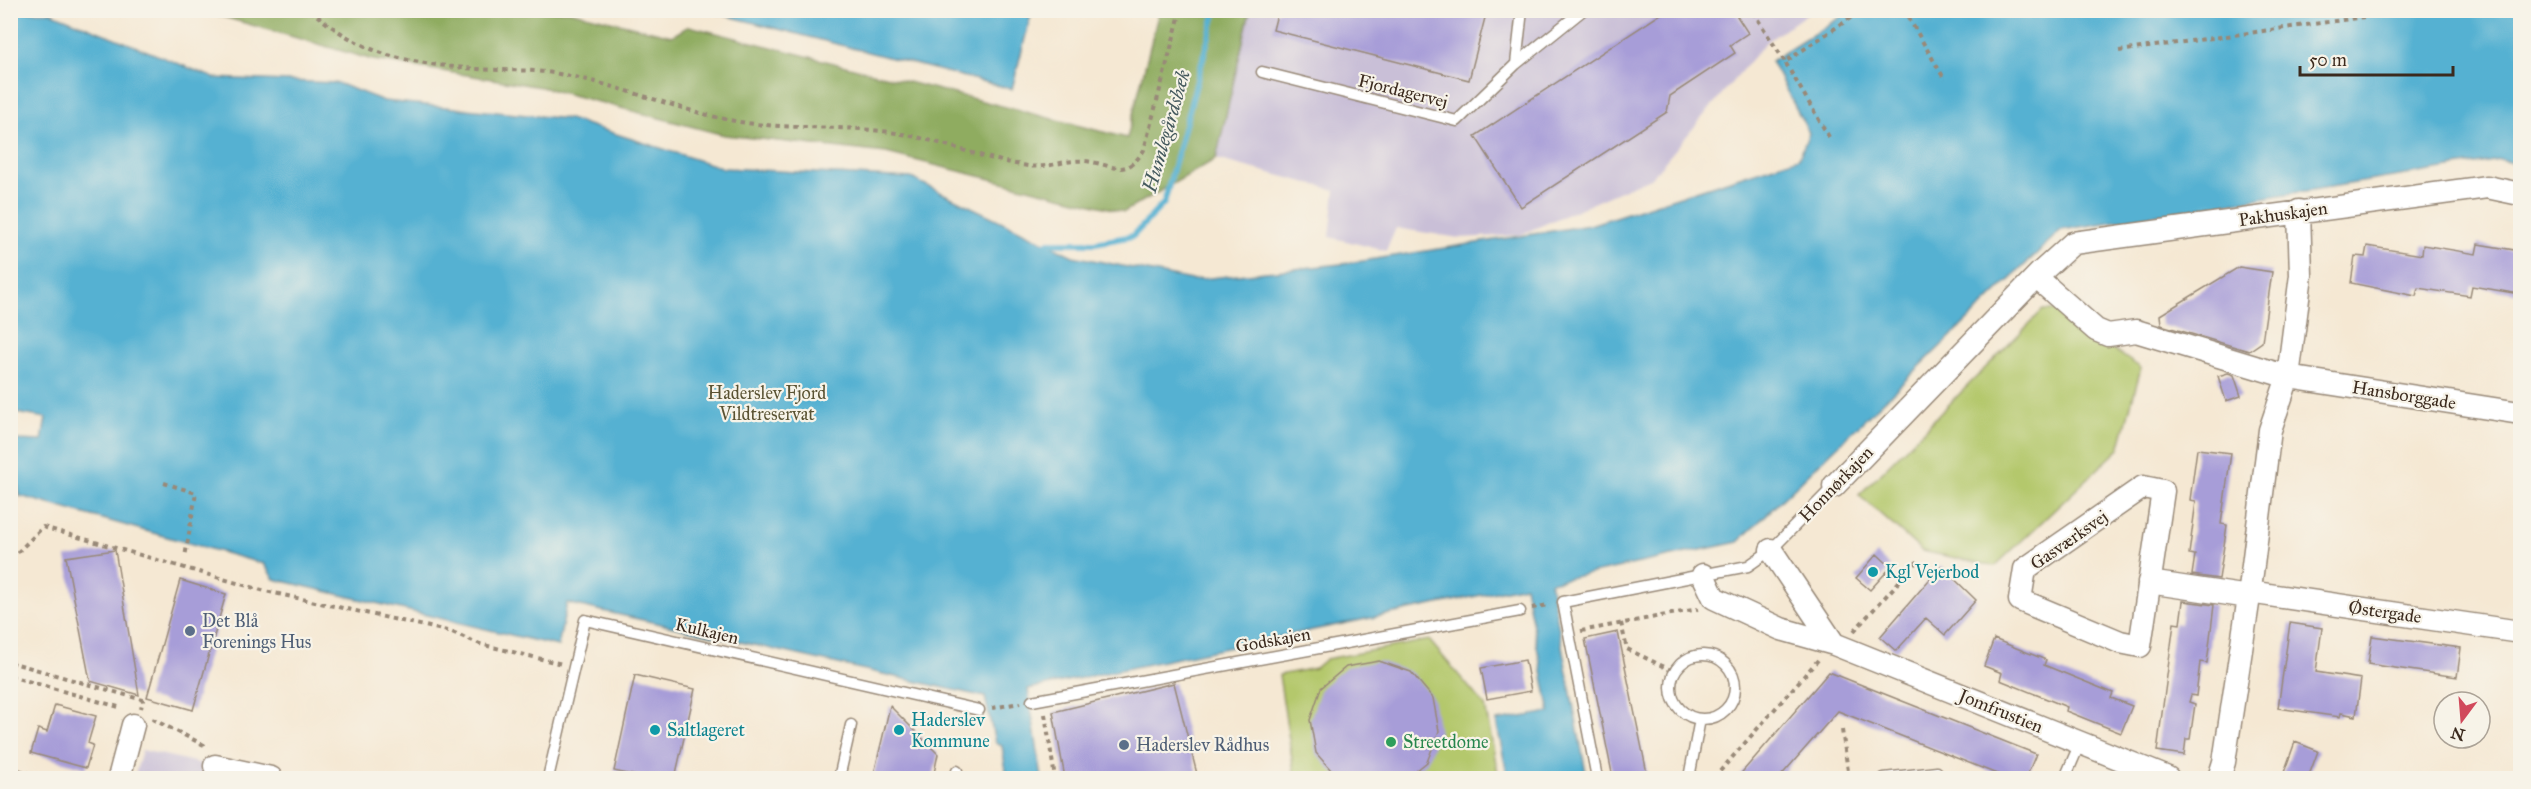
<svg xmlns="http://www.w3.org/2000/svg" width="2531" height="789" font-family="'IM FELL Great Primer',serif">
<rect width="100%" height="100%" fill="#f7f3e8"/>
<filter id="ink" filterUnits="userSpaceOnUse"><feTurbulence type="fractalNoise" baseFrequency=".0167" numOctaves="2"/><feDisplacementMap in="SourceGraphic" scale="12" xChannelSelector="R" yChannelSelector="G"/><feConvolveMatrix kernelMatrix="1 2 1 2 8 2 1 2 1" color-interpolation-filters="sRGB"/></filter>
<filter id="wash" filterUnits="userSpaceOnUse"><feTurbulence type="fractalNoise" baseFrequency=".008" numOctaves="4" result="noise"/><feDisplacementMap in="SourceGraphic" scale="24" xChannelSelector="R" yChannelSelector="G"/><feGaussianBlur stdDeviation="1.35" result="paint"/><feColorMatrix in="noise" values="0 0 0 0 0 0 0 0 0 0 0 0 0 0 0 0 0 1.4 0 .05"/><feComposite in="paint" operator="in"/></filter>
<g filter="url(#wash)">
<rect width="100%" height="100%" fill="#f5e8d3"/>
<path fill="#c9bfd7" d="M1250 11H1811L1765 43 1652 177 1520 235 1459 238 1396 228 1386 251 1330 237 1335 190 1216 159Z
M142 750 264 778H134Z"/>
<path fill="#b4c86c" stroke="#787945" stroke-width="1.5" d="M2043 310H2054L2141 368 2119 449 1995 566 1922 551 1859 495Z
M1429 640 1485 706 1499 778H1295L1279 675 1315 668 1326 659Z"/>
<path fill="#8fac60" stroke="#656b3f" stroke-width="1.5" d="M569 11 672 36 689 26 1127 138 1159 11H1250L1216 159 1124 212 886 153 724 135 541 87 373 60 203 11Z"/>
<path fill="#eeda9e" stroke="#94825e" stroke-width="1.5" d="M11 439 15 440 14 465 20 496 11 498Z"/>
<path fill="#54b1d2" stroke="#486e78" stroke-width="1.5" d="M10 11 50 12 214 78 337 83 384 101 569 119 723 168 911 178 1073 256 1192 280 1350 263 1590 225 1799 158 1809 133 1771 61 1850 11H2520V164L2500 160 2061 230 1738 542 1550 582 1587 778H1508L1496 721 1550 712 1525 586 1028 689 1042 778H1007L1002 746 995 742 985 697 567 603 558 646 274 579 264 564 20 496 14 465 15 440 42 441 46 418 11 412Z
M717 11V10L1032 11 1012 89 716 13Z"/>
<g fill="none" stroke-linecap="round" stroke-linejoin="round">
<path stroke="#54b1d2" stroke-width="6" d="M1047 243H1095L1133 236 1164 203 1216 10"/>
</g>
<g id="blocks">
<path fill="#a79dd8" d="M1278 10H1487L1469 80 1273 30Z
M1667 10H1733L1748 33 1730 45 1735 53 1670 96 1667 112 1521 207 1475 136Z
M2478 244 2520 251V294L2472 286 2470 296 2418 288 2416 296 2351 283 2355 256 2365 257 2367 246 2422 255 2423 245 2476 254Z
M2239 267 2272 272 2262 342 2249 351 2161 325 2160 315Z
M2228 373 2234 375 2241 396 2226 401 2218 376Z
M2197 449 2231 453 2221 524 2227 525 2219 579 2192 575 2195 555 2189 554 2196 501 2190 500Z
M115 550 139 695 90 681 66 557Z
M1877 554 1891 567 1870 590 1856 578Z
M1941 566 1976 600 1945 635 1926 618 1896 651 1880 637Z
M180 580 226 594 193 710 147 697Z
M2183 601 2214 605 2207 663 2200 662 2196 696 2191 695 2189 702 2195 704 2190 739H2186L2184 755 2157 751 2174 623 2180 624Z
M2290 623 2322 628 2316 672 2361 679 2356 716 2341 713 2340 717 2278 708Z
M1618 632 1648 778H1613L1585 639Z
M2372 636 2461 648 2457 677 2368 664Z
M1994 639 2046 660 2044 665 2113 693 2111 698 2132 706 2121 733 2066 711 2067 707 2000 680 2002 673 1984 666Z
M1525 660 1531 691 1487 699 1481 668Z
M1379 661 1411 672 1433 698 1439 731 1427 762 1407 778H1338L1316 753 1310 720 1321 688 1346 667Z
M1829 672 2036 754 2026 778H2007L1838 711 1779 778H1737Z
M635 675 695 689 675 778H646L614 771Z
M1174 683 1198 778H1065L1053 712Z
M55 705 96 716 88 743 93 745 86 768 31 753 38 729 47 732Z
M890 706 938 754 933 778H873Z
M2295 742 2318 751 2308 778H2282Z"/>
</g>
</g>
<g filter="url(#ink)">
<use href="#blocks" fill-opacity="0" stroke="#988978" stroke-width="1.5"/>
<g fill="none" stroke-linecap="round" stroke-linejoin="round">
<g stroke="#988978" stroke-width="13">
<path id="lane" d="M1516 64 1583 10
M1262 72 1457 121 1516 64 1522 10
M1671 687a32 32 0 1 1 64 0a32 32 0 1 1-64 0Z
M1032 701 1520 611
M548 778 585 620 979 710
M839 778 851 725
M955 778 957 771
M1597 778 1563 602 1748 566 1771 550 1834 486
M1689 778 1700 719
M1884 778 1937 772
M2065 778 2080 743"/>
</g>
<g stroke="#988978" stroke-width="25">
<path id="street" d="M2036 277 2096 330 2108 335 2136 331 2288 377 2520 413
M1834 486 2041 272 2073 243 2487 187 2520 194
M2143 487 2163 491 2140 646 2120 642 2020 600 2025 569Z
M1771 550 1834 644
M1703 575 1714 598 1781 629 1834 644 2168 778
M2149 582 2249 597
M2249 592 2520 632
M215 766 271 778
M119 778 133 725
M2219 778 2224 762 2249 597 2270 430 2288 377 2301 275 2299 211"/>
</g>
<path stroke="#988978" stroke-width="4" stroke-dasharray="4.5 4.5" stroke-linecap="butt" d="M310 10C334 30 359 46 388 55 417 63 449 67 478 69 505 71 532 69 559 74 617 84 672 108 729 120 784 131 841 124 896 133 941 140 983 160 1028 166 1048 169 1065 159 1085 161 1113 164 1125 180 1144 150L1181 10
M1904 10 1945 80
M1753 12 1785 62
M2119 51 2414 10
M1829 137 1785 62 1862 10
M164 483 196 493 185 557
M10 555 14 556 43 527 265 591 452 632 480 644 562 664
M1532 608 1548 605
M1621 623 1627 649 1675 672
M1581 631 1698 609
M1854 631 1918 561
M10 662 143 700 141 708
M10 676 122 708
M992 708 1020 703
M1045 714 1055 778
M152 719 204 745 205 748
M1842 730 1849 778
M10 768 48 778
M1714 778 1818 660"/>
<use href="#lane" stroke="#fff" stroke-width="10"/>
<use href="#street" stroke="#fff" stroke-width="22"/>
</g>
</g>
<g fill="#0f9aa8" stroke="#f7f3e8" stroke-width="2">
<circle cx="1873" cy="572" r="6"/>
<circle cx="655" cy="730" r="6"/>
<circle cx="899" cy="730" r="6"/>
</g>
<g fill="#5c6f8a" stroke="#f7f3e8" stroke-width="2">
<circle cx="190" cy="631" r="6"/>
<circle cx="1124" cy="745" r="6"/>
</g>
<circle fill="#2e9e5b" stroke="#f7f3e8" stroke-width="2" cx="1391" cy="742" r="6"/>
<g text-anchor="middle" stroke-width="4.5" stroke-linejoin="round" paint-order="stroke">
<g font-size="18" fill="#3b2a1e" stroke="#f7f3e8">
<text transform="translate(1403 91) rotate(14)" y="6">Fjordagervej</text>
<text transform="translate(2283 214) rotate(-8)" y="6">Pakhuskajen</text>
<text transform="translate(2404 395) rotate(9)" y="6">Hansborggade</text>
<text transform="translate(1836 484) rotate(-46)" y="6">Honnørkajen</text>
<text transform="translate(2069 540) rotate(-35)" y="6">Gasværksvej</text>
<text transform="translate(2385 612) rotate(8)" y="6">Østergade</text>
<text transform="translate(707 631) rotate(13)" y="6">Kulkajen</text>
<text transform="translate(1273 640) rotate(-10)" y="6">Godskajen</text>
<text transform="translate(2001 711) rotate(22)" y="6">Jomfrustien</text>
</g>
<g font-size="18" fill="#595232" stroke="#f7f3e8">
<text x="767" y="399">Haderslev Fjord<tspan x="767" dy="21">Vildtreservat</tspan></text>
</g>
<g font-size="18" fill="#0d838f" stroke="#f7f3e8" text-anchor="start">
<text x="1885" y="578">Kgl Vejerbod</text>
<text x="911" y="726">Haderslev<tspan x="911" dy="21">Kommune</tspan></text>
<text x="667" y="736">Saltlageret</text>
</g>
<g font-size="18" fill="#4e5e75" stroke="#f7f3e8" text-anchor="start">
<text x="202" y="627">Det Blå<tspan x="202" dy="21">Forenings Hus</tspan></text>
<text x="1136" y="751">Haderslev Rådhus</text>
</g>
<g font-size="18" fill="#27864d" stroke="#f7f3e8" text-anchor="start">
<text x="1403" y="748">Streetdome</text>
</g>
<g font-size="20" font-style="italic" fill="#44595d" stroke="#f7f3e8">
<text transform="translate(1166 131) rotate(-74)" y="7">Humlegårdsbæk</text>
</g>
</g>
<rect width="2531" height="789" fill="none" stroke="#f7f3e8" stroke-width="36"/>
<g transform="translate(2462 720) rotate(196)"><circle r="28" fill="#f7f3e8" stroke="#aca397" stroke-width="1.5"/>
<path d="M0-4.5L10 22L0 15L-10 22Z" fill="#d1495b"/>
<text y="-9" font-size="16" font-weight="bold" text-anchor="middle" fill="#3b2a1e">N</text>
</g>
<path d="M2300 66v9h153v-9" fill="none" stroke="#3b2a1e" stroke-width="3"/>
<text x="2309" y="66" font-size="18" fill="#3b2a1e" stroke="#f7f3e8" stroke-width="4.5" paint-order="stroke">50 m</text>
</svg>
